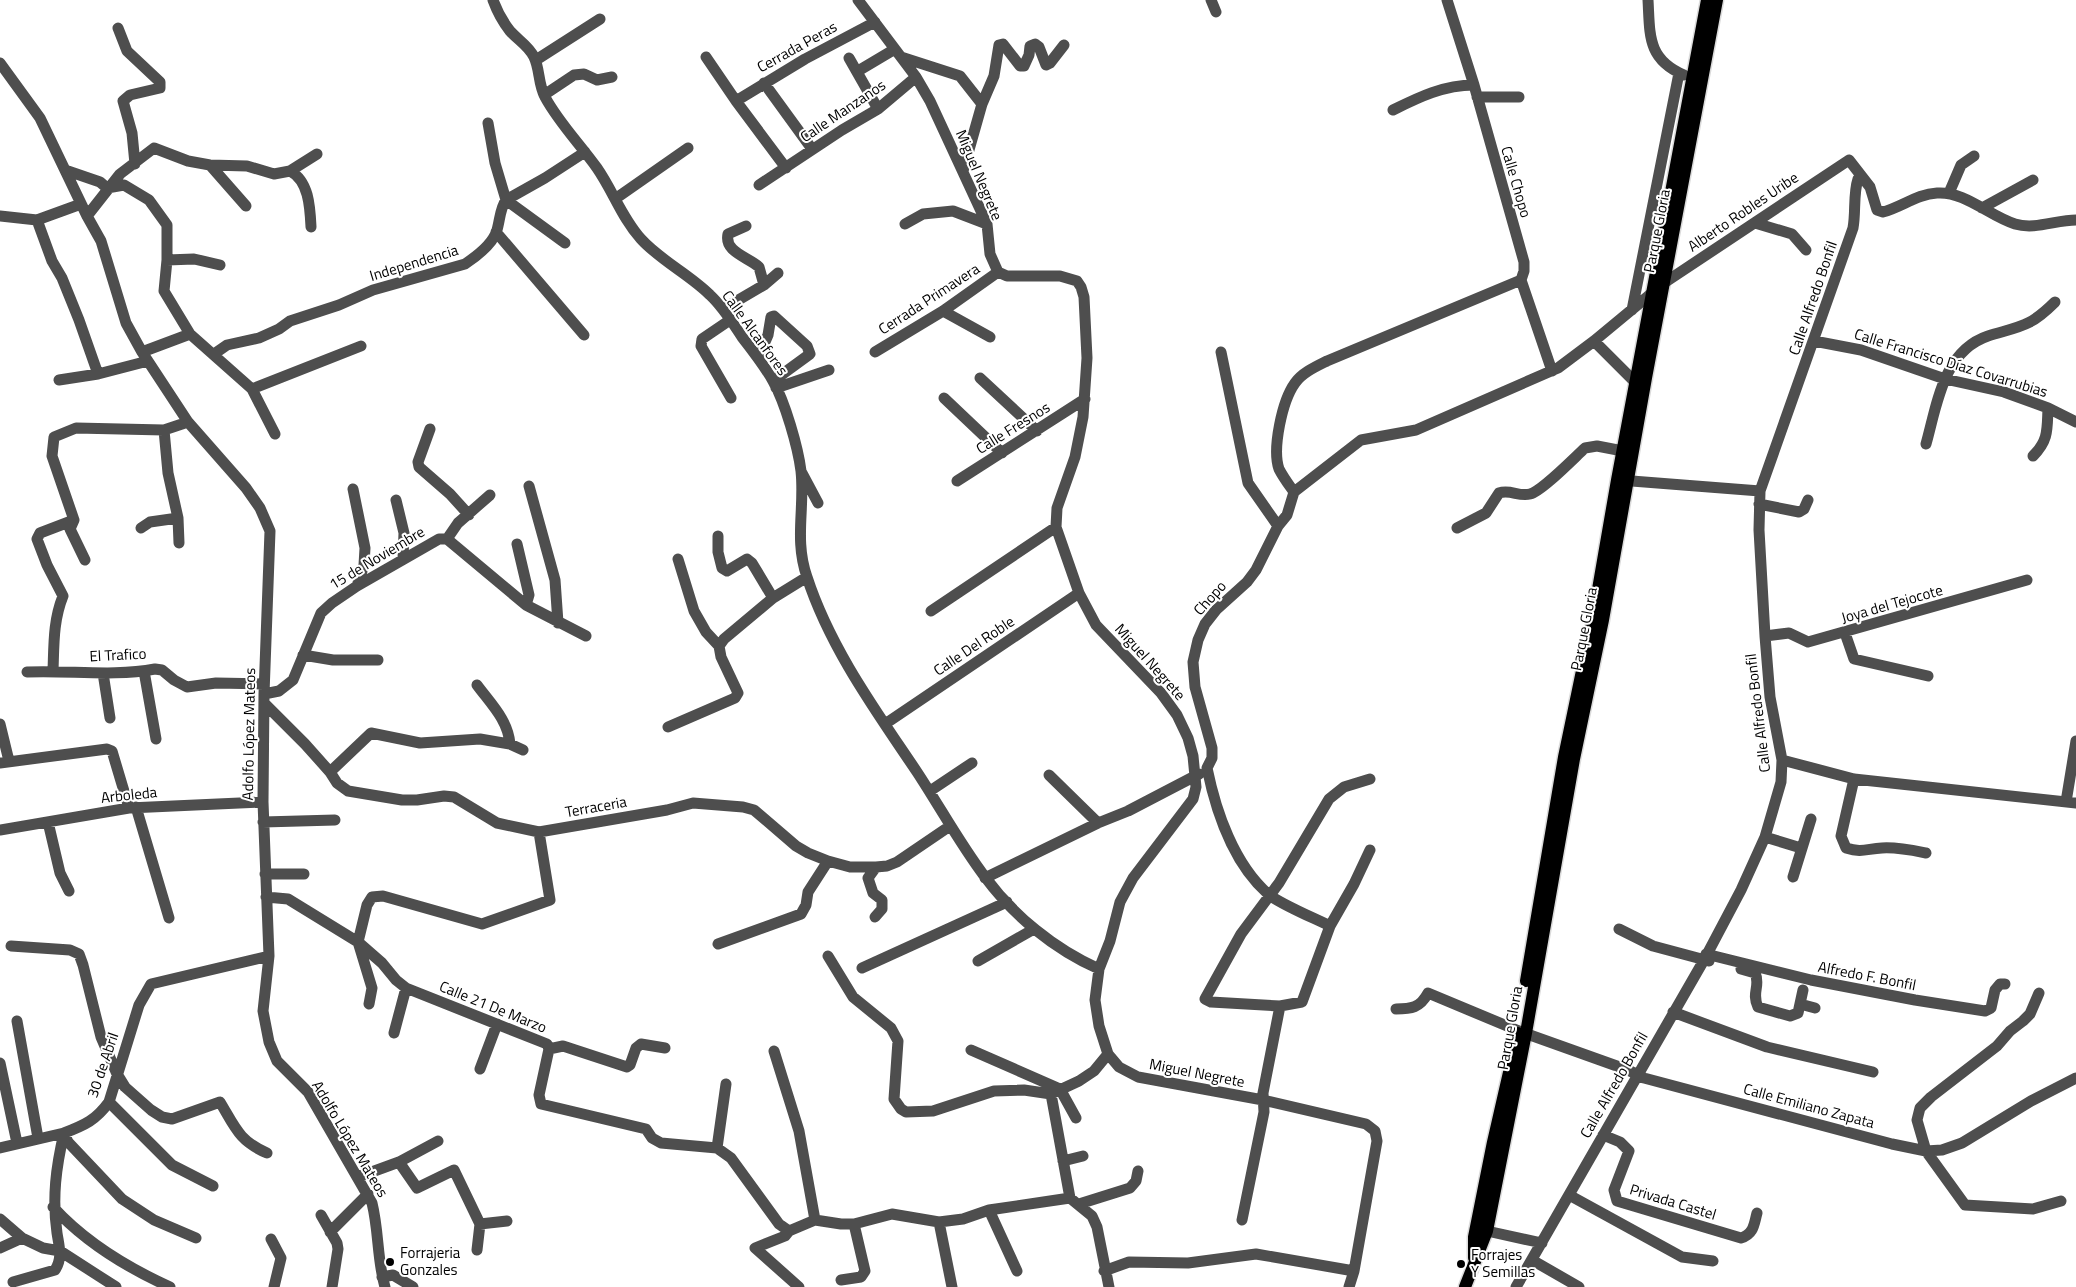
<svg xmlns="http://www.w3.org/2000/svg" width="2076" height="1287" font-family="'Titillium Web',sans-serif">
<rect width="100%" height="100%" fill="#fff"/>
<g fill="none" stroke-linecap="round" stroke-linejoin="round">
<g stroke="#dbdbdb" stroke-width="15">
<path id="major" d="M1526 981 1564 757 1593 618 1617 480 1707 0
M1474 1258V1237L1493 1142 1518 1033
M1465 1287 1487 1231 1526 1033 1574 759 1603 620 1646 378 1717 0"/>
</g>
<path stroke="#4e4e4e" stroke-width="11" d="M493 0C497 11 503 22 510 31 518 40 529 46 534 57 540 69 538 84 545 97 559 123 580 144 597 168 613 191 622 218 641 239 661 261 689 274 710 295 723 307 732 322 742 337 753 351 764 365 773 381 785 402 798 447 801 471 805 508 794 540 807 577 830 648 876 711 917 772 940 807 960 844 985 877 1014 916 1054 949 1099 969
M858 0 916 77 930 101 987 224 990 254 998 272 1007 276H1060L1077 281 1081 287 1084 297 1087 358 1083 417 1075 457 1057 508 1056 527 1079 593 1096 625 1161 693 1177 715 1188 738 1193 756 1196 787 1193 799 1133 878 1120 902 1110 941 1099 969 1095 1000 1099 1026 1108 1054 1119 1067 1138 1077 1263 1100 1366 1124 1375 1131 1377 1141 1354 1271 1349 1287
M1211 0 1216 12
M1447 0 1474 85 1524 262V271L1521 280 1552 371
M1648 0C1650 35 1647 59 1684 75
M118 28 127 51 160 82V88L130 95 123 101 132 133 135 164
M706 57 736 101 786 168
M901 57 960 76 982 104
M849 58 878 109
M536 60 600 19
M0 63 40 118 87 216 101 241 126 323 142 352 188 422 246 488 260 508 270 531 264 694 263 802 269 956 263 1011 269 1042 277 1061 308 1092 372 1203C379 1231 377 1260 385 1287
M858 71 895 49
M764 83 812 149
M544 95 574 75 584 74 597 80 612 77
M1477 97H1519
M736 101 805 59 875 22
M1393 110C1419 97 1444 85 1474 85
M488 123 495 163 506 200 565 243
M210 165 246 206
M65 170 100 182 107 188 124 185 149 200 167 225V260L164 291 190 334 252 389 275 434
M290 171C309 181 310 207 311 227
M963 171 982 104 994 76 999 45 1003 44 1020 66H1024L1029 55 1030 46 1035 44 1039 47 1046 65 1050 63 1064 45
M759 185 842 130 878 109 916 77
M1949 193 1961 165 1974 156
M615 199 688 148
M1982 208 2033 180
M0 216 37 220 81 204
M87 216 120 174 154 148 188 161 210 165 247 166 274 174 290 171 317 154
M37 220 52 261 62 278 79 320 98 374
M1755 223 1792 234 1806 250
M905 224 923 214 953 211 987 224
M746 226 728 234C724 252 748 257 759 267L764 285
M496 232 584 335
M167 260 194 259 220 265
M723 309 764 285 778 273
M1632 310 1679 73
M943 311 990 337
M730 320 702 339 701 346 731 398
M1594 341 1635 382
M1814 341 1861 350 1945 379 2004 392 2048 408 2076 422
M142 352 190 334
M875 352 943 311 998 272
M1221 352 1248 483 1278 526
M214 354 227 345 259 338 279 329 290 321 339 305 373 290 465 264C477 256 493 244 497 230 500 220 500 208 506 200L545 178 585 152
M758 358 768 335 771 317 774 316 807 346 810 354 773 381
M980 378 1037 431
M59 380 98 374 148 361
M776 388 829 370
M252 389 361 346
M944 398 1002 453
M430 429 418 462 419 467 450 494 469 515
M164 430 168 473 178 518 179 543
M1926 444C1937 405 1943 351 1988 336 2021 326 2030 327 2055 302
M2033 456C2049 440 2047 429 2048 408
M802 473 818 503
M1619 480 1760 491
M957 481 1085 399
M529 486 555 580 558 623
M353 489 365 548 364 565 357 586
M1294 492C1289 485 1283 477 1279 469 1272 449 1282 401 1295 383 1302 373 1315 367 1327 361L1521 280
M396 500 404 533 403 559
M1759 504 1799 512 1804 509 1808 500
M141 528 150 522 178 518
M1457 528 1486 513 1499 493C1510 489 1519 497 1530 494 1542 491 1574 458 1585 448L1597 446 1623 451
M718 536V552L722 568 727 571 747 559 752 563 773 598
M447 539 458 523 490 495
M517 544 529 595 526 605
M85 560 70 529 74 520 52 456 54 437 76 428 164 430 188 422
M931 611 1056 527
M1845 633 1854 659 1928 676
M1765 636 1789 633 1808 642 2027 580
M719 646 724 639 773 598 807 577
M303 655 333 660H378
M53 671C54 645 53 621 63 596L47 565 37 539 40 533 74 520
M144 671 156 739
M27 672C69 670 113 677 155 669L162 670 174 680 187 687 216 683 264 684
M103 673 110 718
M477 685C491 704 508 720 510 744
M264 694 279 691 293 680 321 613 332 603 357 586 439 539H447L526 605 586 636
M264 703 305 744 330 772 337 783 348 791 402 800H417L444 796 454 797 497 823 539 832 667 810 693 803 743 807 754 810 796 846 808 853 828 861 850 867H876L887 866 897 862 950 826
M0 724 9 761
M885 724 1079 593
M668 727 735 698 738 693 721 657 719 646 706 632 694 611 678 559
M1782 760 1854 779 2076 803
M0 763 107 749 112 751 129 808
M330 772 371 733 420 743 480 739 510 744 523 750
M1049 775 1098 823
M1370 779 1344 787 1329 799 1279 883 1241 934 1205 999 1211 1002 1280 1006 1302 1002 1330 926 1354 884 1370 850
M1854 779 1841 836 1846 848C1862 853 1866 849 1882 848 1897 847 1911 850 1926 853
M930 791 972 763
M2066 802 2076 741
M136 807 169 918
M48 822 60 873 69 891
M263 822 335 820
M0 830 129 808 263 802
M1765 837 1801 848
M265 874H304
M1793 877 1811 819
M985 878 1098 823 1128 811 1199 774
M266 897 288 899 358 942 382 963 396 980 406 988 547 1044 549 1049 539 1095 541 1104 646 1129 652 1138 661 1143 717 1148 731 1158 779 1224 789 1231 815 1220 841 1224H854L892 1214 939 1222 963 1219 989 1210 1070 1198
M875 917 882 909V900L873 893 868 878 876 867
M1330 926C1314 918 1280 904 1268 894 1234 864 1216 812 1207 768L1212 758V748L1195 687 1193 662 1198 640 1205 624 1216 610 1247 582 1256 570 1278 526 1287 515 1294 492 1361 440 1416 430 1558 368 1594 341 1664 283 1849 160 1870 187 1877 210 1883 212C1902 207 1917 194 1937 193 1965 191 1989 216 2015 224 2035 230 2056 220 2076 220
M1619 929 1653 946 1709 961
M718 944 801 914 806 905 808 892 828 861
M11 946 70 950 79 954 83 965 101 1037 117 1074 125 1087 151 1110 162 1117 172 1119 220 1102C235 1127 239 1141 267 1153
M1706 954 1811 980 1915 1000 1985 1011 1991 1008 1995 990 2000 984H2005
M828 956 853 997 891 1028 898 1041 894 1099 901 1109 906 1112 933 1111 994 1091 1024 1090 1051 1094 1079 1081 1094 1071 1108 1054
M978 961 1034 929
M862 968 1007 902
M1741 969 1755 973C1761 985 1751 993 1758 1007L1790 1016 1798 1013 1803 990
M2039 993 2030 1014 2023 1021 2010 1031 1997 1046 1931 1097 1920 1108 1917 1120 1926 1151 1965 1205 2033 1209 2061 1201
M369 1004 372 988 358 942 367 905 372 897 383 896 482 924 550 900 539 832
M1800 1004 1815 1008
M1396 1009C1411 1009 1420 1008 1428 993L1519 1031 1628 1070 1644 1078 1892 1144 1926 1151 1942 1150 1962 1143 2031 1101 2076 1078
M1673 1012 1767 1047 1873 1072
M17 1021 38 1138
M394 1033 406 988
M549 1049 563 1046 627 1067 630 1065 636 1048 641 1044 665 1048
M971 1050 1060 1089 1076 1118
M774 1051 799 1131 815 1220
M0 1063 17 1143
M480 1069 497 1024
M1051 1094 1070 1198 1092 1216 1097 1227 1109 1287
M109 1102 172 1165 213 1186
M1603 1135 1620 1142 1629 1151 1614 1190 1617 1201 1741 1238C1754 1234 1754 1224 1757 1213
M0 1148 64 1133 68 1142 122 1199 154 1220 196 1238
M717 1148 726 1084
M1063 1161 1083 1156
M399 1162 417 1188 454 1170 480 1224 507 1221
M358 1177 399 1162 438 1141
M1569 1195 1682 1257 1713 1261
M1079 1204 1130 1188 1136 1181 1138 1171
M53 1207C85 1242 128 1268 170 1287
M989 1210 1017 1271
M321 1215 337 1243 338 1249 332 1287
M0 1219 22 1238 43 1248 60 1251 116 1287
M1242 1220 1264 1112 1263 1093 1280 1006
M939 1222 952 1287
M789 1231 785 1236 755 1248 799 1287
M1487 1231 1542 1243
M330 1232 368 1194
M271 1239 281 1258 274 1287
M0 1248 22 1238
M477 1250 480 1224
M1532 1260 1579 1287
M1104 1271 1129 1262 1188 1263 1256 1254 1354 1271
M382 1277 393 1275 413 1287
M841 1280 861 1277 865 1271 854 1224
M13 1282 55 1270C63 1258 59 1246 57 1233 52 1198 56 1167 64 1133 85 1125 96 1120 109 1102L139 1005 151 984 269 956
M1516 1287 1704 960 1741 890 1765 837 1781 782 1782 760 1770 697 1765 636 1759 530 1760 491 1853 228C1856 212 1853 194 1858 179L1862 177"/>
<use href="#major" stroke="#000" stroke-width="12"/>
</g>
<g fill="#000" stroke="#fff" stroke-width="2">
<circle cx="390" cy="1262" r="5"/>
<circle cx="1461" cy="1264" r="5"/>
</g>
<g text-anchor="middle" stroke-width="4" stroke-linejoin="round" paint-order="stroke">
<g font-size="15" fill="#000" stroke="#fff">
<text transform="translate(797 47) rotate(-29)" y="5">Cerrada Peras</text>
<text transform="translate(843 111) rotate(-34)" y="5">Calle Manzanos</text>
<text transform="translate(979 175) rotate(67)" y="5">Miguel Negrete</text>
<text transform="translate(1516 182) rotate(74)" y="5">Calle Chopo</text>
<text transform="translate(1743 212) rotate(-34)" y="5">Alberto Robles Uribe</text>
<text transform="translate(1657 231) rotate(-79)" y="5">Parque Gloria</text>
<text transform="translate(414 263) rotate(-17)" y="5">Independencia</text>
<text transform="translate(1813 298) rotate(-71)" y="5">Calle Alfredo Bonfil</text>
<text transform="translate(929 299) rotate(-33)" y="5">Cerrada Primavera</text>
<text transform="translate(755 333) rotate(54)" y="5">Calle Alcanfores</text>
<text transform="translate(1951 363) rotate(17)" y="5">Calle Francisco Díaz Covarrubias</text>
<text transform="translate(1013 428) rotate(-32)" y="5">Calle Fresnos</text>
<text transform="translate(377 558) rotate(-31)" y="5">15 de Noviembre</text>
<text transform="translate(1210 598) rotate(-48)" y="5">Chopo</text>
<text transform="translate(1892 604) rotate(-16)" y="5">Joya del Tejocote</text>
<text transform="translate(1584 629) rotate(-79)" y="5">Parque Gloria</text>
<text transform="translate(974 646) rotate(-34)" y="5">Calle Del Roble</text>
<text transform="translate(118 655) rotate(-3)" y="5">El Trafico</text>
<text transform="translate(1150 662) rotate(48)" y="5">Miguel Negrete</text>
<text transform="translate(1758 713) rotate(-97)" y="5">Calle Alfredo Bonfil</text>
<text transform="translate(249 734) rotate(-89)" y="5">Adolfo López Mateos</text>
<text transform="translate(129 795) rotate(-6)" y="5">Arboleda</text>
<text transform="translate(596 807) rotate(-10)" y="5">Terraceria</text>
<text transform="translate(1867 976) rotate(11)" y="5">Alfredo F. Bonfil</text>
<text transform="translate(493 1007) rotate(22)" y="5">Calle 21 De Marzo</text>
<text transform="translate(1510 1028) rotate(-80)" y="5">Parque Gloria</text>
<text transform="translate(103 1065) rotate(-71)" y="5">30 de Abril</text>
<text transform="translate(1197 1073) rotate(11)" y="5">Miguel Negrete</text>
<text transform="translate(1614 1085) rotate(-60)" y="5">Calle Alfredo Bonfil</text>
<text transform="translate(1809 1106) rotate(15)" y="5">Calle Emiliano Zapata</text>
<text transform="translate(350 1139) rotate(59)" y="5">Adolfo López Mateos</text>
<text transform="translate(1673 1202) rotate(17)" y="5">Privada Castel</text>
</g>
<g font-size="15" fill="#000" stroke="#fff" text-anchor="start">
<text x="400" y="1258">Forrajeria<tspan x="400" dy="17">Gonzales</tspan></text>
<text x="1471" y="1260">Forrajes<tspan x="1471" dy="17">Y Semillas</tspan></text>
</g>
</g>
</svg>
